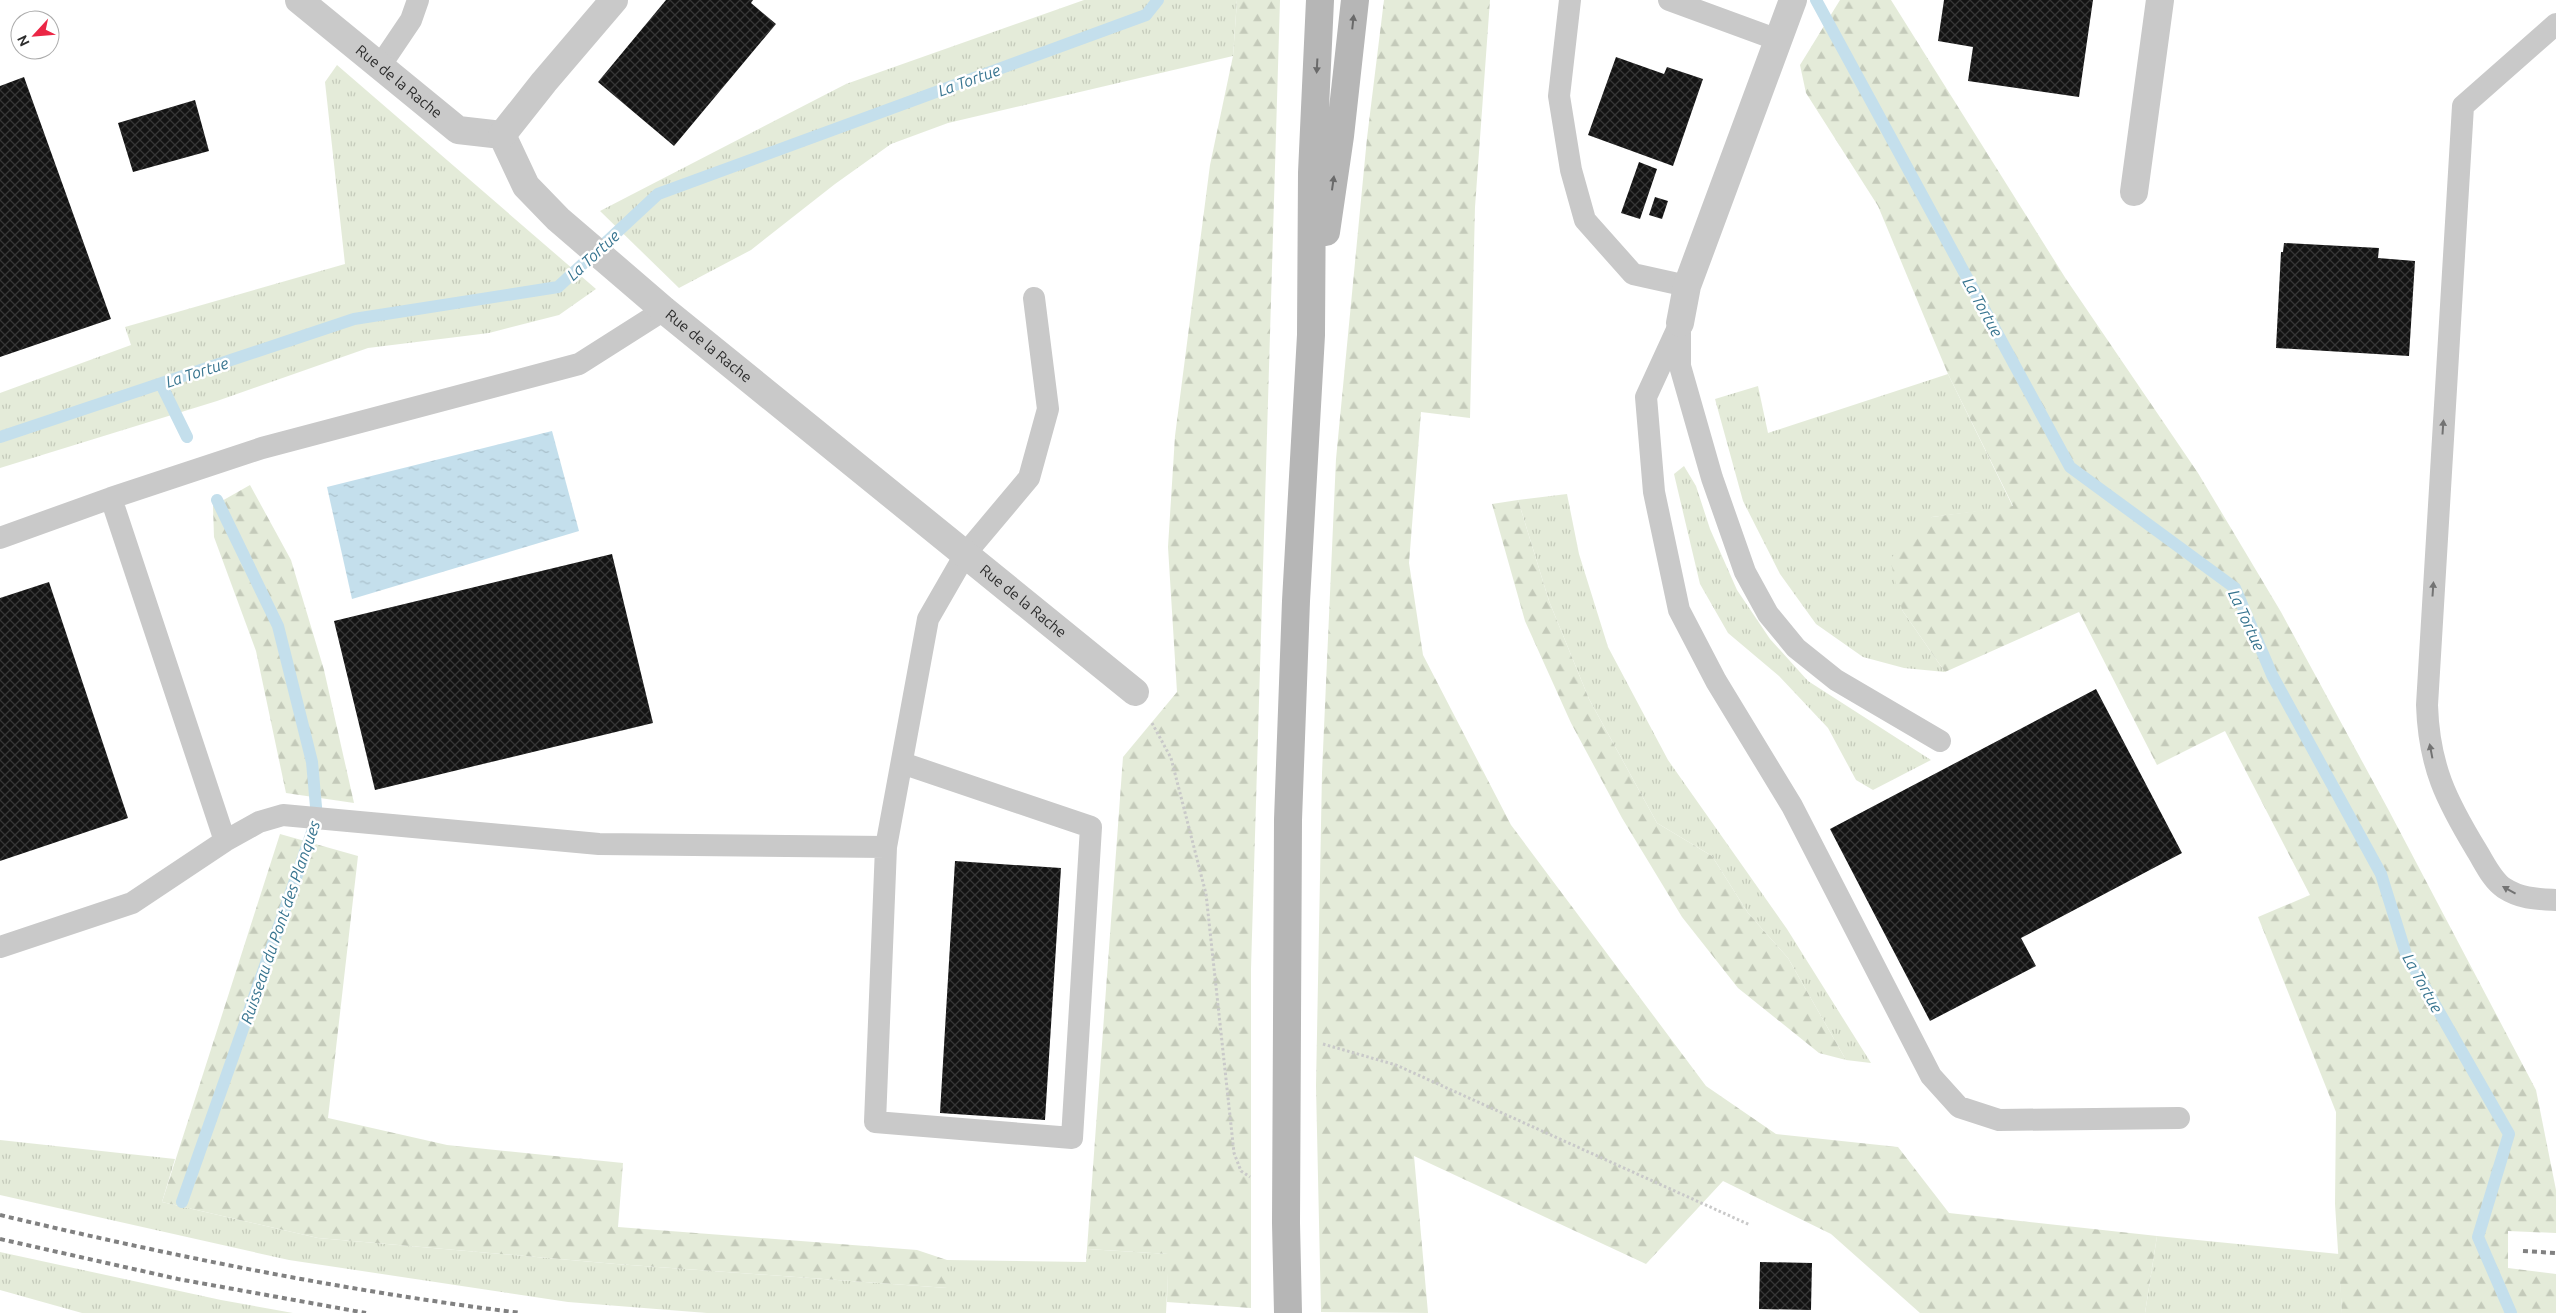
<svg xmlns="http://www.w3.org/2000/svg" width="2556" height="1313" font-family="Ubuntu,sans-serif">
<defs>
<pattern id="grass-tufts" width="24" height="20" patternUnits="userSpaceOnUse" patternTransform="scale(1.25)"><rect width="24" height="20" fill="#e4ebd9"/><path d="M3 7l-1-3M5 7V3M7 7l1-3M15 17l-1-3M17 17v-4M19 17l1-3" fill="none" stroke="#c4caba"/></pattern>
<pattern id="forest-firs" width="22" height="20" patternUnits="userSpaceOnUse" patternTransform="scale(1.25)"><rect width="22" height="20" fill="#e4ebd9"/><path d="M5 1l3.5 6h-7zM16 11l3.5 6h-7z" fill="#c4caba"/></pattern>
<pattern id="water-ripples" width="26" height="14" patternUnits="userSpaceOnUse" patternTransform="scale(1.25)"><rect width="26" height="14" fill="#c4dfec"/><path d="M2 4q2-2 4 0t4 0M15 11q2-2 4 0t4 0" fill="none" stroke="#a9c0cb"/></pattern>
<pattern id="building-cross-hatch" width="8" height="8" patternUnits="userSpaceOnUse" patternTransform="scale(1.25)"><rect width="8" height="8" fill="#131313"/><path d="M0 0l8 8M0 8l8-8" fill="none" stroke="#363636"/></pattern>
</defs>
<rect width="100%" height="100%" fill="#fff"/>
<path fill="url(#grass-tufts)" d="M1084 0H1237L1233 56 948 123 891 144 835 184 751 250 679 288 600 211 846 84Z
M337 65 596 289 559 315 489 333 368 348 217 401 0 468V393L131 345 125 327 345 264 325 82Z
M1948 374 2013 507 1932 517 1902 610 1945 672 1904 668 1863 657 1816 624 1780 574 1743 501 1715 399 1758 386 1768 433Z
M1684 466 1696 486 1710 529 1737 590 1770 639 1808 681 1931 760 1873 790 1856 780 1828 728 1779 676 1728 633 1700 584 1674 474Z
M1567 494 1579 554 1608 647 1668 760 1787 929 1871 1063 1846 1060 1788 958 1748 913 1712 856 1657 823 1589 699 1549 601 1518 500Z
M0 1140 175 1159 162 1202 318 1238 616 1264 947 1288V1260L1086 1262 1087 1249 1169 1254 1166 1313H707L568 1302 289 1260 0 1195Z
M2157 1236 2339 1254 2342 1313H2145Z
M0 1252 221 1300 293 1313H82L0 1290Z"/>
<path fill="url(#forest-firs)" d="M1237 0H1280L1251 969V1308L1167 1302 1168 1254 1087 1249 1123 757 1177 692 1168 547 1175 436 1210 165 1233 56Z
M1384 0H1490L1475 207 1470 418 1421 412 1409 563 1423 655 1511 825 1706 1086 1776 1134 1898 1147 1949 1213 2157 1236 2145 1313H1920L1831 1234 1723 1181 1646 1264 1414 1156 1428 1313 1321 1312 1316 1086 1322 773 1336 459 1367 138Z
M1840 0H1891L2066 279 2198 473 2281 612 2388 809 2536 1090 2556 1190V1233L2508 1231V1268L2556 1274V1313H2342L2335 1204 2336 1112 2258 917 2310 895 2225 731 2157 765 2079 612 1945 672 1902 610 1890 559 1932 517 2013 506 1948 374 1878 206 1806 93 1800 65Z
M250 485 291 560 324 670 354 803 286 793 256 651 214 537 213 506Z
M1518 500 1549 601 1589 699 1657 823 1712 856 1748 913 1788 958 1846 1060 1819 1053 1738 988 1682 917 1622 818 1571 723 1525 621 1492 504Z
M280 834 358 856 328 1118 447 1145 623 1163 618 1227 917 1250 947 1260V1288L616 1264 318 1238 162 1202Z"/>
<path fill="url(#water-ripples)" d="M552 431 579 531 352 599 327 487Z"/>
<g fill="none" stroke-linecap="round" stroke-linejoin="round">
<path stroke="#c4dfec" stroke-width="12" d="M1816 0 2070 467 2235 588 2272 675 2381 874 2406 954 2509 1134 2478 1237 2511 1313
M161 384 187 437
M0 437 354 319 558 287 658 194 1146 15 1158 0
M182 1202 317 818 312 762 278 626 217 500"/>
</g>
<path fill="url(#building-cross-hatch)" d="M666 0H753L751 3 776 24 674 146 598 82Z
M1944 0H2093L2079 97 1968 81 1973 47 1938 41Z
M1616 57 1664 74 1667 67 1703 79 1673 166 1588 135Z
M24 77 111 319 0 357V86Z
M195 100 209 151 133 172 118 123Z
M1639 162 1657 169 1640 219 1621 213Z
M1655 197 1668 201 1662 219 1649 215Z
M2284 243 2379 248 2378 258 2415 261 2409 356 2276 348 2281 252H2283Z
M612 554 653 723 375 790 334 621Z
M49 582 128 818 0 861V598Z
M2096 689 2182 853 2021 938 2036 966 1930 1021 1830 829Z
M955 861 1061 868 1045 1120 940 1113Z
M1760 1262 1812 1263 1811 1310 1759 1309Z"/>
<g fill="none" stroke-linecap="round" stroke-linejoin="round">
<path stroke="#c9c9c9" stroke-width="3" stroke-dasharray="2.5 2.5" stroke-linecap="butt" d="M1152 723 1171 758 1206 894 1234 1153 1241 1171 1250 1177
M1323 1044 1396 1065 1750 1225"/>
<path stroke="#c9c9c9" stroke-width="22" d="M1570 0 1559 96 1571 170 1585 220 1633 274 1687 286
M1669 0 1778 40
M2556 24 2463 106 2427 705C2429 766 2446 800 2477 851 2485 864 2492 880 2504 888 2521 899 2537 899 2556 900
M380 66 411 20 418 0
M1680 323 1646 397 1654 492 1679 610 1716 681 1792 806 1931 1076 1959 1107 1999 1120 2179 1118
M1680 329V366L1712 478 1745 572 1768 614 1796 648 1836 680 1940 741
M0 538 111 498
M902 763 1091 827 1072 1138 875 1122 886 847 928 619 966 553 1029 478 1048 409 1034 298
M225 841 259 822 283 815 599 844 886 847
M0 947 132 903 225 841 111 498 262 448 579 364 664 310"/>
<g stroke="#c9c9c9" stroke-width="28">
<path id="s1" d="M299 0 458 130 502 135 526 186 558 219 664 310 1135 692"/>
<path d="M502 135 544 82 614 0"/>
<path d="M2134 192 2160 0"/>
<path d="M1680 323 1687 286 1793 0"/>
</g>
<path stroke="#b6b6b6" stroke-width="28" d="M1326 232 1340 136 1355 0
M1288 1313 1286 1223 1288 820 1296 601 1311 335 1312 173 1320 0"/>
<path stroke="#818181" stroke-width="4" stroke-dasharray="5 4" stroke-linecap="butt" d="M0 1215C172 1256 345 1291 521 1313
M0 1239 178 1279 366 1313
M2523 1251 2556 1253"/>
</g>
<defs><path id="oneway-solid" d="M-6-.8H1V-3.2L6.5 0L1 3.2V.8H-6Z" transform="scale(1.25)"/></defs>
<g fill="#6a6a6a">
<use href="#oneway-solid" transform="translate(1353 22) rotate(-84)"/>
<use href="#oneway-solid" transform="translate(1317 66) rotate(93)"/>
<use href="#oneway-solid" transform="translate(1333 183) rotate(-82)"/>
</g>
<g fill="#737373">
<use href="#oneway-solid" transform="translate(2443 427) rotate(-86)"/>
<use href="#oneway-solid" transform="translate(2433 589) rotate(-86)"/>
<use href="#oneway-solid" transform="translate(2431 751) rotate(-101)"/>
<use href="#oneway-solid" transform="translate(2509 890) rotate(-151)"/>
</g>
<g text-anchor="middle" stroke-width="5" stroke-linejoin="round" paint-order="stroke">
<g font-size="15" fill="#2c2c2c" stroke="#fff">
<text dy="5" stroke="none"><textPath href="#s1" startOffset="129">Rue de la Rache</textPath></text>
<text dy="5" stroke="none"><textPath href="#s1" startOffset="549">Rue de la Rache</textPath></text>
<text dy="5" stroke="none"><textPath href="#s1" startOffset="954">Rue de la Rache</textPath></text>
</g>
<g font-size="16" font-style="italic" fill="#387590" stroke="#fff">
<text transform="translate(969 80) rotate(-20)" y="6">La Tortue</text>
<text transform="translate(593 255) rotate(-43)" y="6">La Tortue</text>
<text transform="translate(1983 307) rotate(61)" y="6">La Tortue</text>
<text transform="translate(197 372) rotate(-18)" y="6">La Tortue</text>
<text transform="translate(2247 620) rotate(65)" y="6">La Tortue</text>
<text transform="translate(280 922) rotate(-71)" y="6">Ruisseau du Pont des Planques</text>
<text transform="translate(2423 983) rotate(61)" y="6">La Tortue</text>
</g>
</g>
<g transform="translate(35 35) rotate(244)"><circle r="24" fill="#ffffff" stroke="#ababab"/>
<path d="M0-4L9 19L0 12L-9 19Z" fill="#eb2645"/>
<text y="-8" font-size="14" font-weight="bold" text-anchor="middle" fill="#2c2c2c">N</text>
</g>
</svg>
